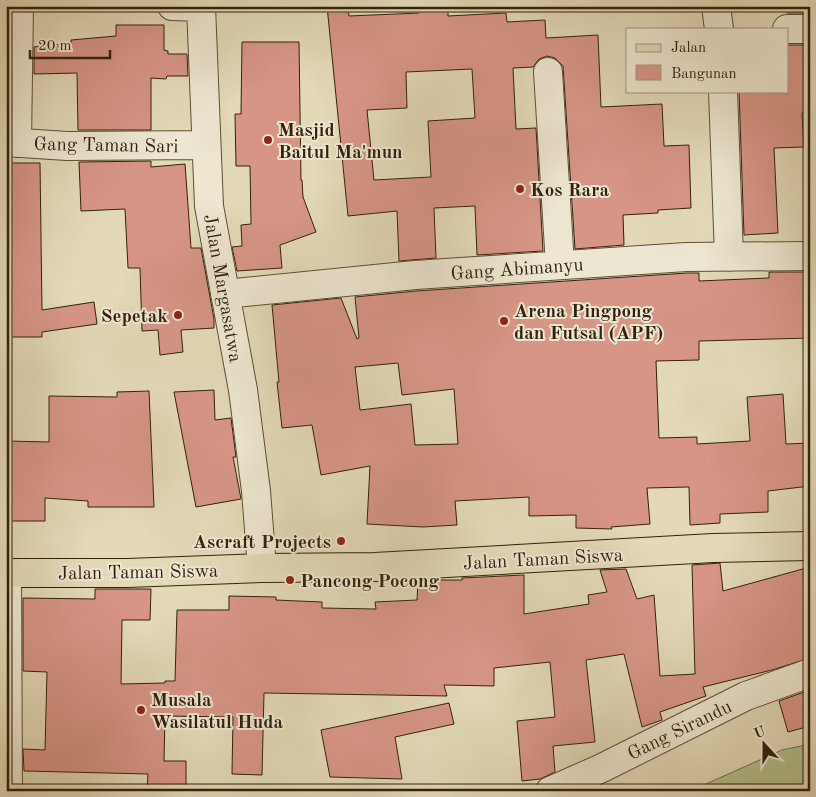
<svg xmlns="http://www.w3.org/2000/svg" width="816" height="797" font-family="'Old Standard TT',serif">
<rect width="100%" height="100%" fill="#e3d9b7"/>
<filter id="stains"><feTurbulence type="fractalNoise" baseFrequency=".004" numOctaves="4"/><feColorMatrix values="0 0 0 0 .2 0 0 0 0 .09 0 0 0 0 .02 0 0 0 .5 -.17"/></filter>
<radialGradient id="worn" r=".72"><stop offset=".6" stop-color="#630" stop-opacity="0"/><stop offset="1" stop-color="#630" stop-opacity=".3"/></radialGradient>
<path fill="#b4bf8e" stroke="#73704e" d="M810 744V791H708L706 784 782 750Z"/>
<path fill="#d79586" stroke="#32210d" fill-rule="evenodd" d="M327 6H348L349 16 419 13V6H448V16L506 13 507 22 545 20 546 38 598 35 601 107 662 104 664 146 689 145 691 208 658 210V213L623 215 624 245 575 249 563 66 555 58 547 56 539 59 533 67 513 68 516 129 536 128 543 251 477 255 475 206 434 208 436 258 399 261 397 211 348 216ZM472 69 475 118 428 121 431 177 374 180 367 110 407 108 406 72Z
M787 6H810V13H787Z
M116 25H164V50L168 51V54H187L188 76H167L166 79 151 78V130H78L77 73 34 74V47L71 43V40L116 36Z
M242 42H299L301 180H302L303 197 316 232 280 245 282 268 237 271 232 247 242 246 241 225 251 224 250 166H236L235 114H241Z
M787 45H810V113H802L804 147 774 148 778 233 744 235 739 91H787Z
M151 161V167L185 164 191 248H201L214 319V328L181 330 183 352 160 355 158 330 142 331 140 268H128L125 209 81 211 79 162Z
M6 163H40L42 310 94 302 97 324 42 332V337H6Z
M769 272H810V338L699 341V360L656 361 659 438 697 437V444L750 441 747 397 783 394 786 444 810 443V486L768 491V512L720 514V523L690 525 689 487 647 488 650 524 611 527 612 529 576 528V515L529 516V497L455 501 457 525 423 527 367 524 370 466 321 475 312 425 282 428 277 382H279L272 305 341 298 357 339 359 338 355 297 416 291 687 273H699V281L769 278ZM398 363 402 395 454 389 458 444 415 445 411 404 360 410 355 367Z
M214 390 215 420 231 418 236 457H233L241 499 196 507 174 392Z
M149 391 154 507H88V501L45 498V521H6V441L49 442V396L117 397V392Z
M720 563 723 591 810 567V658L772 670 703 687 706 696 660 712 662 720 642 727 624 654 586 660 595 742 553 746 555 772 540 779 522 781 517 721 555 717 550 662 494 668V686L444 685 447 696 264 693 262 775 232 774 233 717 165 716 164 761H186V791H147L148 774 24 771 23 749 45 750 47 672 23 671V598L95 599V589H151L150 620H122L121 684 165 683V681H175L177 610H229V596L276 597V600L322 602V608L376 609 375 602 417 600 418 580H462V578L524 575V614L589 604 588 595 607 592 600 570 626 569 637 599 654 595 660 676 695 674 692 565Z
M810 690V726L788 732 779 701Z
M449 703 454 724 395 737 402 779 330 777 321 730Z"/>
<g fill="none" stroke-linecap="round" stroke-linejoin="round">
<g stroke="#5e4f38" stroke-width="30">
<path id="minor" d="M172 6 201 7
M201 6 209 206 243 390 256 491 262 568
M716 6 719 29
M787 29H810
M548 72 560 265
M723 91 729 257
M6 142 67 146 206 145
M17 143 19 6
M225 294 415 275 686 257 810 256
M7 573 8 791
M550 791 602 768 746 696 810 673"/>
</g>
<g stroke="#32210d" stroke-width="30">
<path id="major" d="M6 573H127L262 568 375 567 713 548 810 546"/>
</g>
<use href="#minor" stroke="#ede6d0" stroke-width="28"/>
<use href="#major" stroke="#e3d9b7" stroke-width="28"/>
</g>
<g fill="#8f2418" stroke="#ede6d0" stroke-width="2">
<circle cx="268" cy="140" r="5"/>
<circle cx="520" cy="189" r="5"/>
<circle cx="178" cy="315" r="5"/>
<circle cx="504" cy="321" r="5"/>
<circle cx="341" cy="541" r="5"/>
<circle cx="290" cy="580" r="5"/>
<circle cx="141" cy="710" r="5"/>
</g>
<g text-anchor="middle" stroke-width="4" stroke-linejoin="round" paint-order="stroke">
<g font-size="19" font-weight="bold" fill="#32210d" stroke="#ede6d0" text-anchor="start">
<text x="278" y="136">Masjid<tspan x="278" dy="22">Baitul Ma'mun</tspan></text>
<text x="530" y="196">Kos Rara</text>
<text x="514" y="317">Arena Pingpong<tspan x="514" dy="22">dan Futsal (APF)</tspan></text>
<text x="168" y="322" text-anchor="end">Sepetak</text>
<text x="331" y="548" text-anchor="end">Ascraft Projects</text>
<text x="300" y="587">Pancong Pocong</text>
<text x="151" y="706">Musala<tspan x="151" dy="22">Wasilatul Huda</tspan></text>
</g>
<g font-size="19" fill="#32210d" stroke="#ede6d0">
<text transform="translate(106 144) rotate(1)" y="7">Gang Taman Sari</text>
<text transform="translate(517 268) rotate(-4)" y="7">Gang Abimanyu</text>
<text transform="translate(224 288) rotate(80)" y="7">Jalan Margasatwa</text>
<text transform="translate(543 558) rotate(-3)" y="7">Jalan Taman Siswa</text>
<text transform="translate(138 571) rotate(-1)" y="7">Jalan Taman Siswa</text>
<text transform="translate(679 729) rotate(-26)" y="7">Gang Sirandu</text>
</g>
</g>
<rect width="816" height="797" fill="none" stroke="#e3d9b7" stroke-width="25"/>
<rect x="8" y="8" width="801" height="782" fill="none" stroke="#32210d" stroke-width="2.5"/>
<rect x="12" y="12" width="791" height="772" fill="none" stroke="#32210d"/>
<rect x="626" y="28" width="162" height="65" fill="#ede6d0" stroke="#a29782"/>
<rect x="636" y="44" width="25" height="8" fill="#e3d9b7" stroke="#a29782"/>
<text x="671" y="52" font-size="15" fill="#32210d">Jalan</text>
<rect x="636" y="65" width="25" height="15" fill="#d79586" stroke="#a29782"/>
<text x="671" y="78" font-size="15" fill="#32210d">Bangunan</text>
<g transform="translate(764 744) rotate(339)" stroke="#ede6d0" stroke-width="4" paint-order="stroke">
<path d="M0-4L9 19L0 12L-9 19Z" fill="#32210d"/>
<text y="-8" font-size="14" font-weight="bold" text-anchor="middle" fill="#32210d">U</text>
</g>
<path d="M30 50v8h80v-8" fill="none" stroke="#32210d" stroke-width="2.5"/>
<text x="38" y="50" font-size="15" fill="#32210d" stroke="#ede6d0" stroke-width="4" paint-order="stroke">20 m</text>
<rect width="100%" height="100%" filter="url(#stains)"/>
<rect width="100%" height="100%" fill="url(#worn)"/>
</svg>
